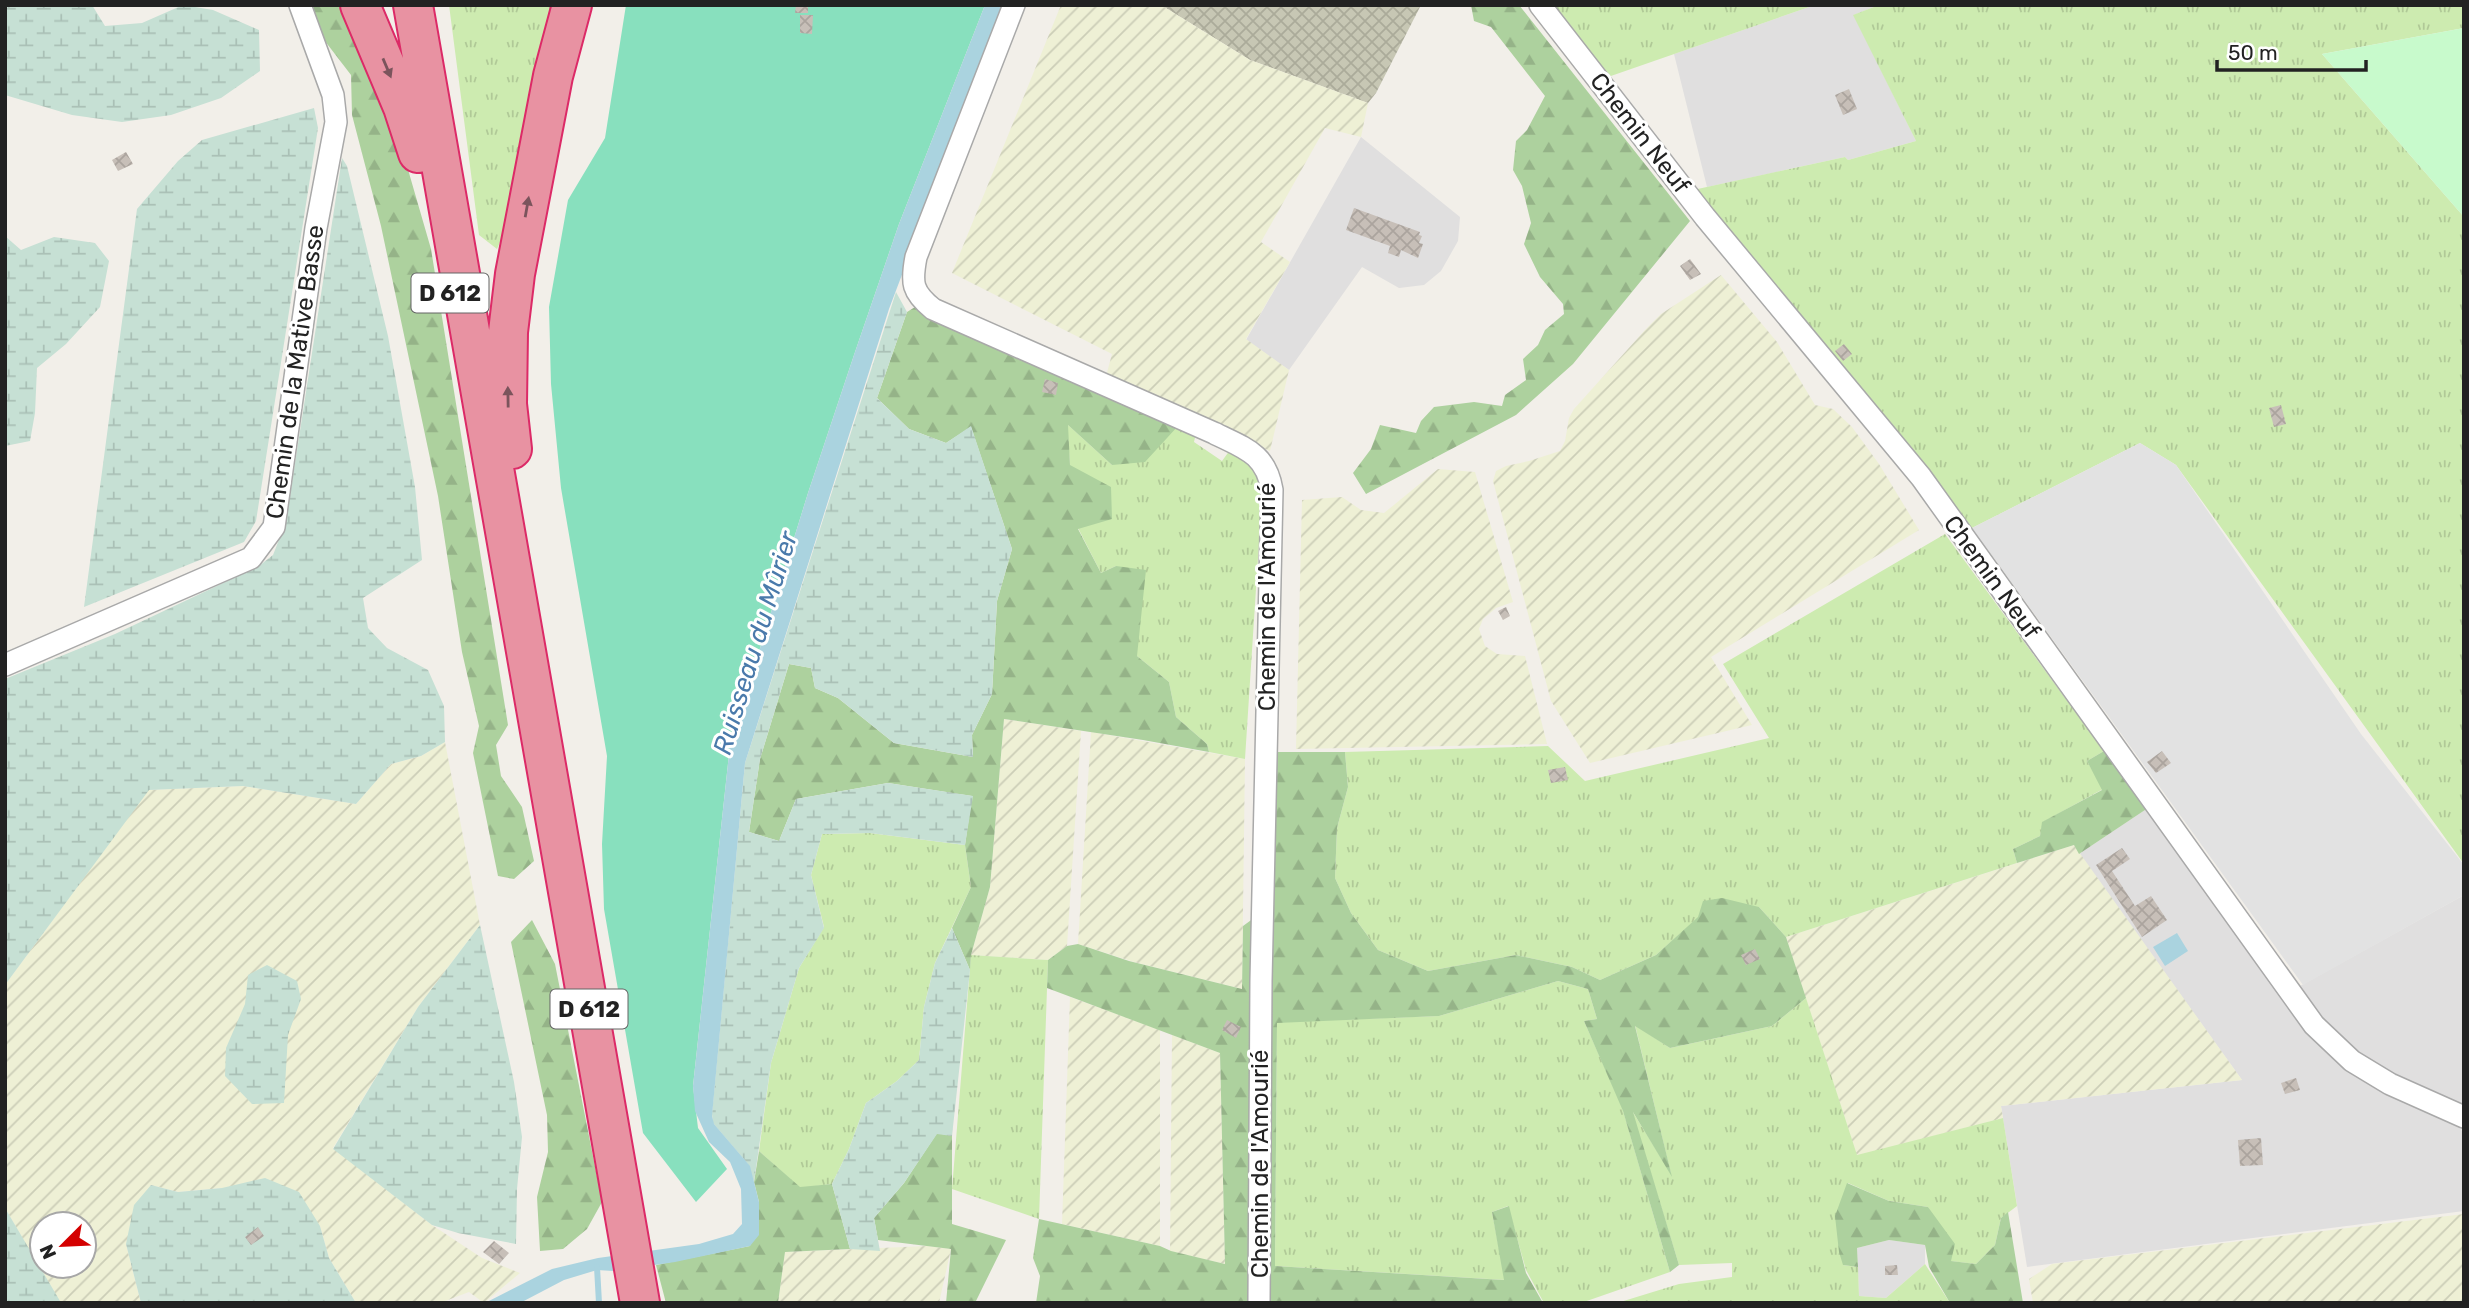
<svg xmlns="http://www.w3.org/2000/svg" width="2469" height="1308" font-family="Rubik,sans-serif">
<defs>
<pattern id="construction-cross-hatch" width="8" height="8" patternUnits="userSpaceOnUse" patternTransform="scale(1.75)"><rect width="8" height="8" fill="#c7c7b4"/><path d="M0 0l8 8M0 8l8-8" fill="none" stroke="#abab9a"/></pattern>
<pattern id="farmland-furrows" width="10" height="10" patternUnits="userSpaceOnUse" patternTransform="scale(1.75)"><rect width="10" height="10" fill="#eef0d5"/><path d="M-1 1l2-2M0 10L10 0M9 11l2-2" fill="none" stroke="#ccceb7"/></pattern>
<pattern id="grass-tufts" width="24" height="20" patternUnits="userSpaceOnUse" patternTransform="scale(1.75)"><rect width="24" height="20" fill="#cdebb0"/><path d="M3 7l-1-3M5 7V3M7 7l1-3M15 17l-1-3M17 17v-4M19 17l1-3" fill="none" stroke="#b0c997"/></pattern>
<pattern id="forest-firs" width="22" height="20" patternUnits="userSpaceOnUse" patternTransform="scale(1.75)"><rect width="22" height="20" fill="#add19e"/><path d="M5 1l3.5 6h-7zM16 11l3.5 6h-7z" fill="#95b388"/></pattern>
<pattern id="wetland-marsh" width="20" height="14" patternUnits="userSpaceOnUse" patternTransform="scale(1.75)"><rect width="20" height="14" fill="#c6e0d4"/><path d="M1 5h8M5 5V1M11 12h8M15 12V8" fill="none" stroke="#aac0b6"/></pattern>
<pattern id="building-cross-hatch" width="8" height="8" patternUnits="userSpaceOnUse" patternTransform="scale(1.75)"><rect width="8" height="8" fill="#c7bfb8"/><path d="M0 0l8 8M0 8l8-8" fill="none" stroke="#aba49e"/></pattern>
</defs>
<rect width="100%" height="100%" fill="#f2efe9"/>
<path fill="#e0dfdf" d="M1815 5H1879L1854 15 1916 141 1848 160 1845 157 1707 187 1674 54Z
M1361 137 1460 217 1458 241 1441 271 1424 285 1399 288 1362 267 1289 370 1246 340Z
M2148 808 2282 996 2464 895V1127L2461 1130 2464 1132V1211L2027 1267 2001 1106 2242 1080 2079 854Z
M1889 1240 1925 1245V1264L1886 1298 1859 1296 1857 1248Z"/>
<path fill="url(#construction-cross-hatch)" d="M1161 5H1421L1376 93 1368 103 1250 60Z"/>
<path fill="url(#farmland-furrows)" fill-rule="evenodd" d="M1061 5H1161L1250 60 1368 103 1361 137 1325 128 1261 242 1290 262 1246 339 1289 370 1270 451 1105 380 1112 354 952 273Z
M1721 275 1777 342 1815 405 1833 409 1852 427 1879 464 1919 530 1711 657 1752 725 1590 763 1551 701 1493 481 1496 471 1506 466 1529 461 1560 451 1565 441 1569 418 1574 409 1645 330 1661 314Z
M1438 469 1475 472 1513 602 1496 608 1483 619 1479 629 1485 646 1497 654 1525 656 1547 744 1296 749 1302 500 1342 497 1361 510 1384 513Z
M1004 719 1081 731 1067 946 1048 960 971 955 990 887Z
M1091 732 1245 759 1242 989 1134 962 1078 944Z
M445 742 480 925 418 1007 333 1148 432 1225 482 1258 520 1273 484 1303 469 1292 440 1303H356L329 1258 320 1226 222 1188 178 1192 151 1185 126 1244 141 1303H60L5 1208V985L148 790 243 786 356 804 391 764 421 756ZM42 1224H84V1266H42Z
M2074 845 2242 1080 2001 1106 2003 1118 1857 1156 1786 937Z
M1070 997 1160 1030V1246L1062 1224Z
M1172 1035 1220 1053 1225 1264 1170 1251Z
M2464 1214V1303H2033L2029 1279 2052 1264Z
M927 1246 951 1249 939 1303H778L785 1252Z"/>
<path fill="url(#grass-tufts)" d="M449 5H555L509 222 497 249 479 235Z
M1554 5H1815L1608 77Z
M1879 5H2464V28L2322 54 2464 217V864L2176 465 2140 443 1970 529 1693 190 1845 157 1848 160 1916 141 1853 15Z
M1067 424 1112 465 1178 426 1196 433 1194 442 1222 461 1230 450C1256 460 1257 470 1262 496L1245 759 1209 752 1207 744 1176 717 1169 682 1137 656 1116 566 1101 573 1078 528 1070 465Z
M1945 534 2104 751 2087 761 2103 789 2043 822 2040 836 2013 849 2017 863 1786 937 1759 907 1699 917 1656 955 1600 980 1572 967 1516 955 1428 971 1378 950 1351 913 1335 878 1337 828 1348 787 1345 752 1548 746 1585 781 1769 738 1723 664Z
M870 833 965 845 971 887 935 963 924 1007 919 1060 897 1081 866 1103 849 1149 832 1184 800 1188 759 1151 771 1063 799 968 824 927 811 875 822 834Z
M971 955 1048 960 1039 1219 952 1189Z
M1558 981 1588 989 1597 1019 1584 1021 1622 1107 1670 1272 1581 1303H1544L1526 1270 1508 1206 1492 1212 1505 1280 1275 1266 1277 1022 1439 1016Z
M1806 998 1857 1155 2003 1118 2017 1206 2001 1218 1995 1245 1976 1264 1950 1261 1928 1207 1889 1201 1848 1183 1843 1265 1858 1267 1859 1296 1886 1298 1925 1264 1950 1303H1617L1679 1284 1732 1277V1263L1679 1265 1631 1109 1671 1174 1635 1025 1670 1048 1772 1026Z"/>
<path fill="url(#forest-firs)" d="M308 5H348L407 166 431 249 508 725 496 745 501 776 522 807 534 861 514 879 498 876 473 753 479 726 462 652 438 496 381 226 352 115 351 75 318 32Z
M1471 5H1519L1690 221 1573 364 1516 415 1366 494 1353 473 1371 449 1380 425 1416 433 1421 421 1434 407 1474 402 1502 406 1505 395 1526 380 1523 359 1538 345 1545 330 1564 314 1563 304 1540 277 1524 244 1531 223 1522 186 1513 170 1516 141 1527 130 1545 96 1491 27 1474 21Z
M915 307 1178 426 1145 462 1112 465 1068 425 1070 465 1111 487 1112 519 1078 529 1101 573 1116 566 1146 570 1137 656 1169 682 1176 717 1207 744 1209 752 1143 740 1004 719 990 887 971 955 970 970 952 928 971 887 965 845 972 796 888 783 796 799 779 841 749 832 760 759 789 664 811 668 815 688 838 698 894 743 973 757 972 735 992 694 997 601 1012 549 971 427 946 443 909 429 877 398 907 312Z
M2104 751 2148 808 2079 854 2074 845 2017 863 2013 849 2040 836 2042 822 2102 790 2087 761Z
M1274 752H1345L1348 787 1337 828 1335 878 1351 913 1378 950 1428 971 1516 955 1572 967 1600 980 1656 955 1698 917 1703 901 1722 898 1759 907 1786 937 1806 998 1772 1026 1670 1048 1635 1026 1672 1177 1633 1112 1679 1265 1670 1272 1623 1111 1584 1021 1597 1019 1588 989 1558 981 1439 1016 1277 1023 1275 1266 1504 1280 1492 1212 1509 1206 1526 1273 1543 1303H1036L1040 1276 1033 1258 1039 1219 1160 1246 1171 1251 1225 1264 1220 1053 1047 988 1048 960 1067 946 1078 944 1129 961 1242 989 1243 926 1269 907Z
M532 920 555 964 602 1202 587 1229 563 1249 540 1251 537 1197 548 1152 547 1115 511 942Z
M937 1133 952 1136V1224L1006 1240 975 1303H946L951 1249 878 1240 874 1218 904 1183Z
M759 1151 800 1187 832 1184 850 1249 785 1252 778 1303H666L656 1265 750 1246 759 1202 754 1182Z
M1847 1183 1889 1201 1928 1207 1955 1244 1951 1261 1976 1264 1995 1245 2001 1218 2008 1212 2023 1303H1950L1929 1267 1925 1245 1889 1240 1857 1248 1858 1267 1843 1265 1839 1252 1835 1216Z"/>
<path fill="url(#wetland-marsh)" d="M5 5H92L105 26 142 23 183 5 213 10 259 30 260 71 221 98 171 115 122 122 72 115 5 95Z
M314 108 318 128 256 521 244 542 84 607 137 209 178 161 202 140Z
M342 158 347 166 388 336 415 487 422 560 363 598 368 628 387 648 428 670 444 706 445 742 421 756 391 764 356 804 243 786 149 790 5 985V679L115 634 259 566 273 555 286 522Z
M5 236 21 250 54 237 95 243 109 261 100 307 66 344 37 368 35 413 30 441 5 446Z
M896 292 907 312 877 398 909 429 946 443 971 426 1012 549 997 601 992 694 972 735 973 757 894 743 838 698 815 688 811 668 789 664 760 759 749 832 779 841 796 799 888 783 973 796 965 845 870 833 822 834 811 875 824 928 799 968 771 1063 754 1182 748 1164 713 1123 712 1114 745 763Z
M480 925 514 1082 522 1137 517 1189 516 1244 458 1233 432 1225 333 1149 418 1007Z
M952 928 970 970 952 1136 937 1134 904 1183 874 1218 880 1251 850 1249 832 1184 849 1149 866 1103 897 1081 919 1060 924 1007 935 963Z
M267 965 297 981 301 999 288 1035 284 1103 252 1104 225 1076 226 1048 245 1004 248 975Z
M265 1178 299 1192 320 1226 329 1258 356 1303H141L126 1244 134 1205 151 1185 178 1192 222 1188Z
M5 1208 60 1301V1303H5Z"/>
<path fill="#c8facc" d="M2464 28V217L2322 54Z"/>
<path fill="#88e0be" d="M626 5H985L899 224 854 355 808 493 730 745 693 1086 698 1128 727 1169 696 1202 643 1133 604 909 602 844 607 756 561 488 551 384 549 307 568 200 605 138Z"/>
<path fill="#e2e2e2" d="M2140 443 2176 465 2361 734 2464 865V895L2303 985 1991 554 1970 529Z"/>
<path fill="#aad3df" d="M985 5H1004L889 309 745 763 712 1116 714 1124 750 1166 759 1202V1235L750 1246 675 1262 613 1271 597 1270 564 1280 520 1303H485L552 1269 598 1258 699 1244 733 1234 742 1224 741 1189 730 1162 709 1142 695 1111 693 1086 730 745 808 493 854 355 899 224Z
M2177 933 2188 951 2165 966 2153 947Z"/>
<g fill="none" stroke-linecap="round" stroke-linejoin="round">
<path stroke="#aad3df" stroke-width="6" d="M597 1267 599 1303"/>
</g>
<path fill="url(#building-cross-hatch)" d="M796 5H808V13H795Z
M800 15H813L812 34 800 33Z
M1849 89 1857 109 1843 115 1835 95Z
M126 152 133 164 118 171 112 160Z
M1354 208 1420 232 1419 235 1422 236 1419 243 1423 244 1418 258 1401 250 1399 257 1388 253 1390 246 1346 230Z
M1690 259 1701 274 1690 280 1680 266Z
M1844 344 1852 354 1843 361 1835 351Z
M1045 379 1058 383 1056 395 1042 392Z
M2281 405 2286 424 2274 427 2269 408Z
M1506 607 1510 616 1503 620 1498 611Z
M2162 751 2171 763 2156 773 2147 762Z
M1565 767 1568 780 1551 783 1548 770Z
M2122 848 2130 859 2112 871 2135 906 2151 896 2167 920 2142 937 2096 865Z
M1755 949 1760 959 1746 965 1741 955Z
M1227 1020 1241 1027 1236 1038 1222 1030Z
M2296 1078 2300 1090 2285 1094 2281 1083Z
M2261 1138 2263 1165 2240 1166 2238 1140Z
M258 1227 264 1236 251 1245 245 1237Z
M494 1241 509 1253 499 1264 483 1252Z
M1897 1265 1898 1275H1885V1266Z"/>
<g fill="none" stroke-linecap="round" stroke-linejoin="round">
<g stroke="#a9a9a9" stroke-width="24">
<path id="street" d="M1014 5 916 257C911 283 912 292 933 309L1214 433C1244 448 1266 453 1272 490L1261 981 1259 1303
M1540 5 1705 217 1921 477 2314 1025 2352 1061 2390 1084 2464 1117
M5 665 251 558 274 527 316 228 336 122 333 95 300 5"/>
</g>
<g stroke="#dc2a67" stroke-width="42">
<path id="highway" d="M360 5 403 107 418 153
M413 5 640 1303
M512 449 507 404 508 332 515 274 553 76 572 5"/>
</g>
<use href="#street" stroke="#fff" stroke-width="21"/>
<use href="#highway" stroke="#e892a2" stroke-width="38"/>
</g>
<defs><path id="oneway-solid" d="M-6-.8H1V-3.2L6.5 0L1 3.2V.8H-6Z" transform="scale(1.75)"/></defs>
<g fill="#7b545c">
<use href="#oneway-solid" transform="translate(387 68) rotate(67)"/>
<use href="#oneway-solid" transform="translate(527 207) rotate(-80)"/>
<use href="#oneway-solid" transform="translate(508 397) rotate(-91)"/>
</g>
<g text-anchor="middle" stroke-width="6" stroke-linejoin="round" paint-order="stroke">
<g fill="#fff" stroke="#646464" stroke-width="2">
<rect x="411.5" y="273.5" width="77" height="39" rx="5"/>
<rect x="550.5" y="989.5" width="77" height="39" rx="5"/>
</g>
<g font-size="23" font-weight="bold" fill="#222">
<text x="450" y="301">D 612</text>
<text x="589" y="1017">D 612</text>
</g>
<g font-size="24" fill="#222" stroke="#fff">
<text transform="translate(1640 133) rotate(52)" y="8">Chemin Neuf</text>
<text transform="translate(295 372) rotate(-82)" y="8">Chemin de la Mative Basse</text>
<text transform="translate(1992 577) rotate(54)" y="8">Chemin Neuf</text>
<text transform="translate(1267 597) rotate(-90)" y="8">Chemin de l'Amourié</text>
<text transform="translate(1260 1164) rotate(-90)" y="8">Chemin de l'Amourié</text>
</g>
<g font-size="26" font-style="italic" fill="#4a7aab" stroke="#fff">
<text transform="translate(755 643) rotate(-73)" y="9">Ruisseau du Mûrier</text>
</g>
</g>
<rect width="2469" height="1308" fill="none" stroke="#222222" stroke-width="14"/>
<g transform="translate(63 1245) rotate(246)"><circle r="33" fill="#ffffff" stroke="#a7a7a7" stroke-width="2"/>
<path d="M0-5L12 26L0 18L-12 26Z" fill="#d40000"/>
<text y="-10" font-size="19" font-weight="bold" text-anchor="middle" fill="#222222">N</text>
</g>
<path d="M2217 60v10h149v-10" fill="none" stroke="#222222" stroke-width="3.5"/>
<text x="2228" y="60" font-size="21" fill="#222222" stroke="#ffffff" stroke-width="5" paint-order="stroke">50 m</text>
</svg>
